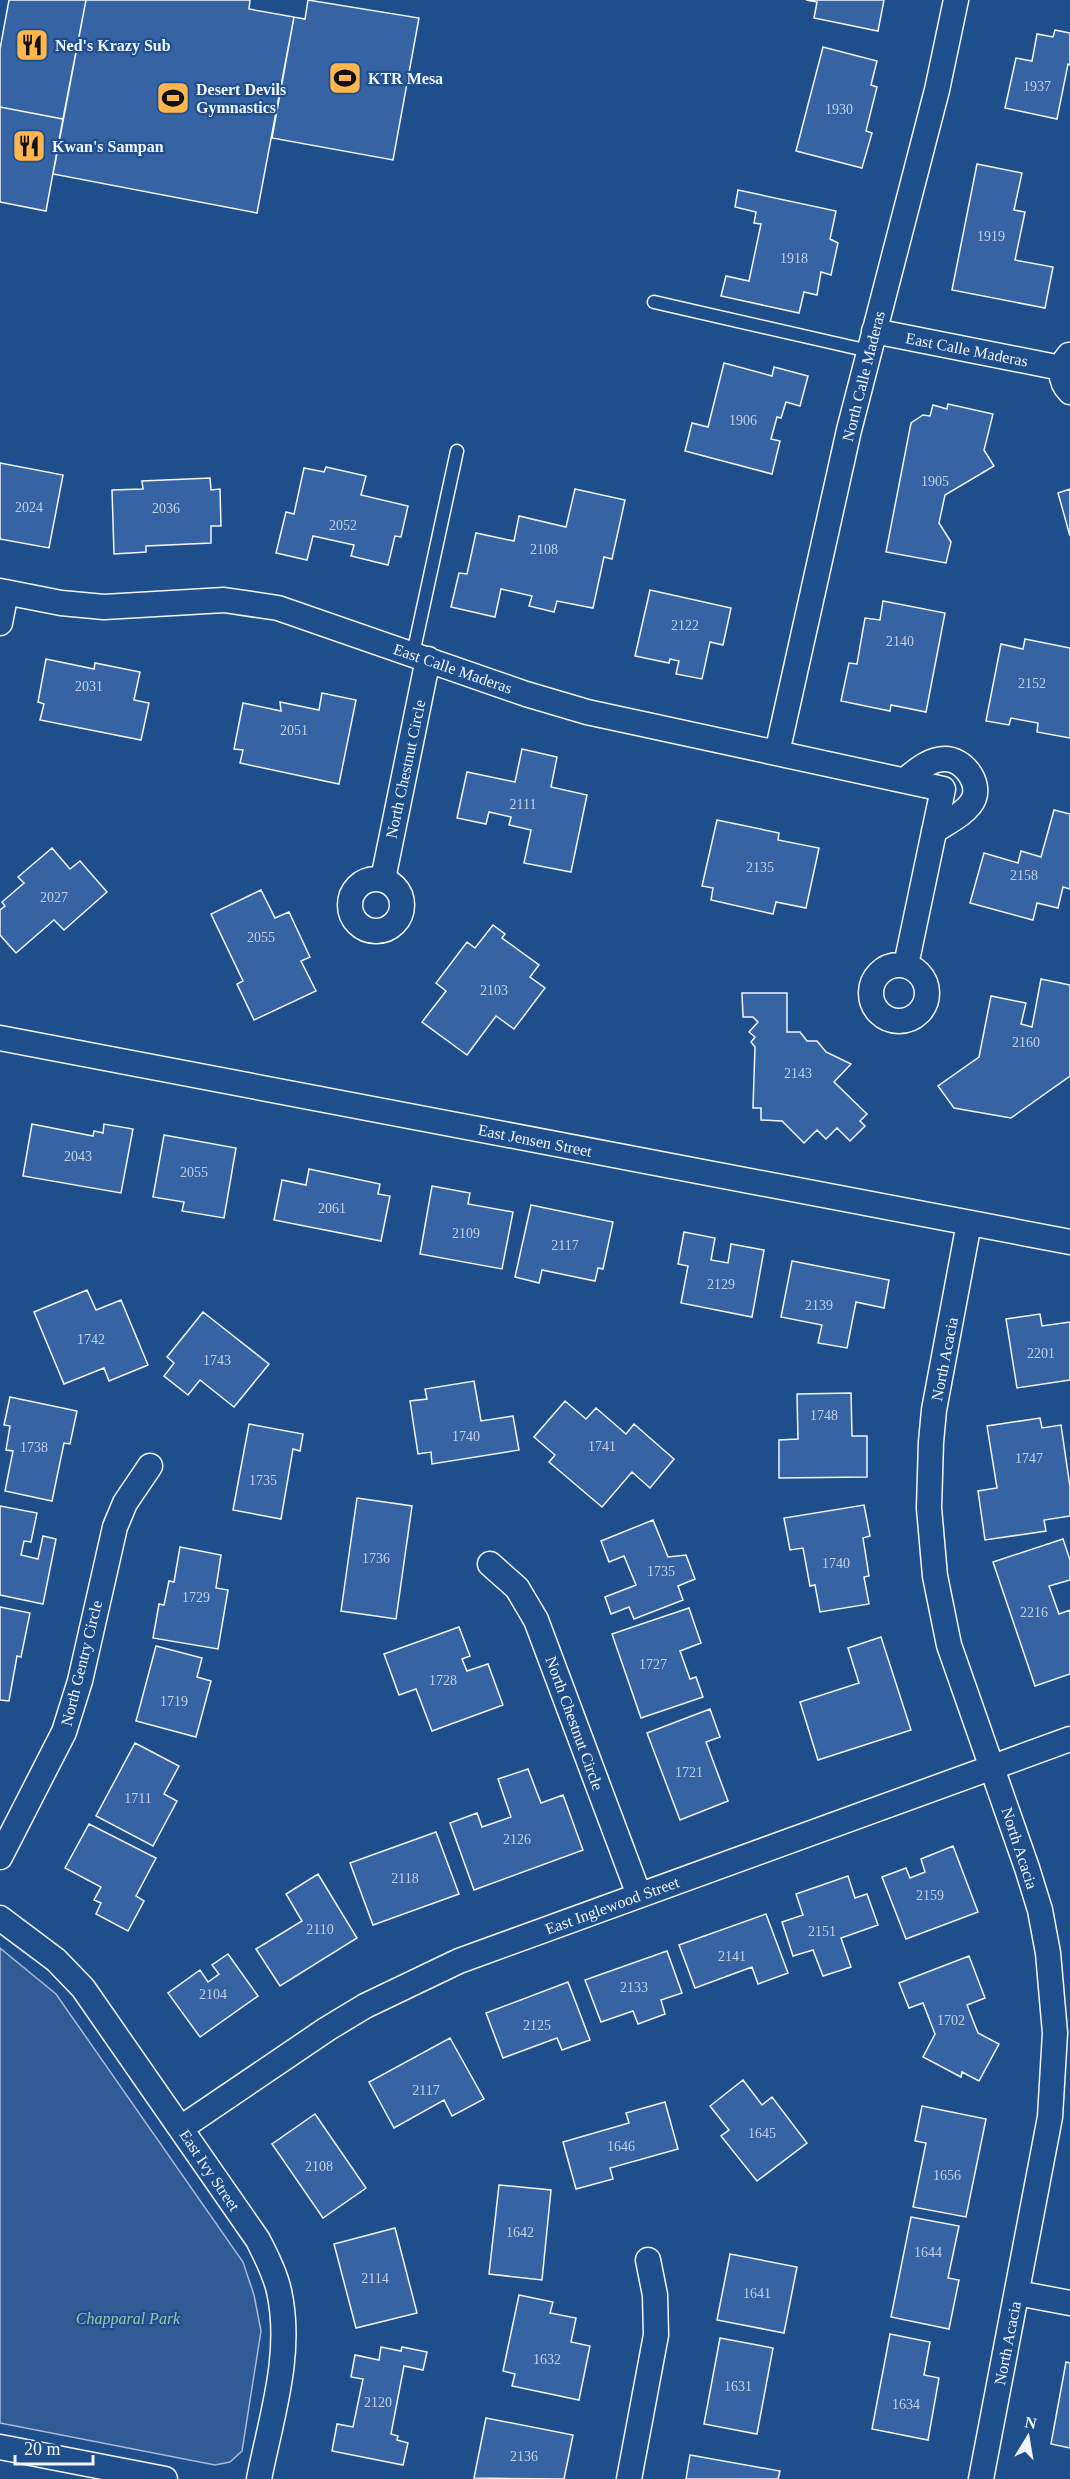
<svg xmlns="http://www.w3.org/2000/svg" width="1070" height="2479" font-family="'Times New Roman',serif">
<rect width="100%" height="100%" fill="#1f4e8c"/>
<path fill="#305b95" stroke="#a8bbd7" stroke-width="1.5" d="M0 1948 56 1994 243 2262 254 2295 261 2331 242 2451 230 2462 215 2465 0 2423Z"/>
<path fill="#3563a3" stroke="#f2f6ff" stroke-width="1.5" d="M9 0H86L63 119 0 107V49Z
M86 0H250L249 9 294 17 257 213 53 174Z
M308 0 419 18 393 160 272 138 294 17 305 19Z
M806 0H884L878 31 814 18 817 2Z
M1055 30 1070 33V65L1068 64 1057 119 1005 108 1016 58 1032 61 1037 34 1053 37Z
M823 47 877 61 871 85 877 87 866 131 872 133 862 168 796 151Z
M0 107 63 119 46 211 0 202Z
M977 164 1022 173 1014 210 1025 212 1015 260 1053 267 1045 308 952 290Z
M738 190 836 211 830 239 838 243 831 275 821 272 817 295 804 292 799 313 721 296 726 276 749 281 761 224 754 223 756 212 735 207Z
M724 363 772 376 774 367 808 376 800 406 786 402 781 418 777 417 771 439 780 441 772 474 685 451 692 423 708 427Z
M948 404 993 414 984 450 994 466 945 495 939 523 951 542 946 563 886 552 911 423 923 415 930 416 933 405 947 409Z
M0 463 63 475 49 548 0 539Z
M326 467 366 476 361 495 408 506 401 537 395 536 388 565 351 556 354 545 313 536 307 560 276 553 286 512 294 514 304 468 324 472Z
M210 478 211 490 220 489 221 526H211V543L146 546V552L114 554 112 490 143 489 142 481Z
M575 489 625 500 612 559 604 557 593 608 557 601 554 612 529 606 532 596 501 589 495 617 451 607 459 573 467 574 476 533 514 541 519 516 566 527Z
M1070 489V536L1058 493Z
M650 590 731 608 723 645 710 642 702 679 676 674 679 661 670 659 669 663 635 656Z
M883 601 945 613 926 712 891 705 890 711 841 701 849 663 857 664 865 618 880 620Z
M1025 639 1070 648V738L1037 732 1038 723 1011 718 1009 725 986 721 1001 644 1023 649Z
M46 659 94 669 95 663 140 672 134 700 149 703 141 740 40 720 44 704 38 702Z
M322 693 356 700 339 784 240 763 243 750 234 749 243 703 281 711 280 702 319 710Z
M522 749 557 757 551 787 587 795 571 872 524 863 531 830 509 825 511 817 489 812 486 824 457 818 467 772 515 782Z
M1054 810 1070 814V889L1063 887 1058 908 1037 903 1033 920 970 903 984 853 1018 863 1021 851 1041 857Z
M717 820 779 833 778 840 819 848 806 908 776 902 773 914 711 900 713 888 702 886Z
M52 848 70 869 80 861 107 892 64 930 54 920 16 953 0 935V910L5 906 2 902 24 883 18 877Z
M261 890 275 918 289 912 310 957 301 961 316 991 254 1020 237 984 243 981 211 914Z
M493 925 505 934 502 938 539 965 530 977 545 988 514 1029 496 1016 467 1055 422 1022 446 991 436 983 467 942 475 948Z
M1041 979 1070 985V1076L1011 1118 954 1108 938 1086 979 1057 991 996 1026 1003 1021 1024 1032 1027Z
M742 993H787V1032H800L807 1041H817L826 1052 851 1064 834 1082 867 1114 860 1121 865 1126 850 1141 837 1128 826 1139 817 1130 804 1143 782 1121 761 1120V1108H753L755 1047 751 1042 755 1037 749 1032 758 1022 753 1017H743Z
M32 1124 93 1136 94 1131 103 1133 104 1124 133 1129 121 1193 23 1176Z
M164 1135 236 1148 224 1218 182 1211 184 1202 153 1197Z
M309 1169 380 1184 378 1194 390 1196 381 1241 274 1220 282 1180 306 1185Z
M432 1186 470 1193 468 1204 513 1212 502 1269 420 1254Z
M531 1205 613 1222 603 1269 598 1268 595 1281 542 1270 539 1283 515 1277Z
M684 1232 715 1238 711 1260 728 1263 731 1244 764 1250 752 1317 681 1303 688 1266 678 1264Z
M792 1261 889 1280 884 1308 856 1302 847 1348 818 1343 822 1325 781 1317Z
M87 1290 96 1310 121 1300 148 1365 109 1381 104 1368 64 1384 34 1312Z
M203 1312 269 1364 234 1407 200 1380 188 1395 164 1376 174 1363 167 1357Z
M1040 1314 1042 1326 1070 1322V1380L1017 1388 1006 1319Z
M474 1381 481 1421 513 1416 519 1450 432 1464 431 1452 418 1454 410 1401 427 1399 425 1389Z
M851 1393 852 1436H867V1477L779 1478V1440L798 1439 797 1394Z
M10 1397 77 1411 70 1444 64 1443 52 1501 5 1491 13 1451 6 1450 10 1426 4 1425Z
M565 1401 586 1419 596 1408 626 1434 634 1424 674 1459 650 1488 632 1472 602 1507 549 1462 555 1455 534 1437Z
M1040 1418 1042 1428 1061 1425 1070 1487V1516L1044 1520 1046 1531 985 1540 978 1491 997 1488 987 1426Z
M249 1424 303 1434 300 1451 293 1449 281 1519 233 1510Z
M357 1498 412 1506 396 1619 341 1611Z
M864 1505 870 1536 863 1538 869 1576 864 1577 869 1604 820 1612 815 1585 810 1586 803 1548 790 1550 784 1518Z
M0 1506 37 1513 31 1542 24 1541 21 1555 38 1559 43 1536 56 1539 43 1604 0 1595Z
M653 1520 668 1557 686 1555 695 1579 678 1586 683 1600 634 1619 629 1607 611 1614 605 1597 636 1585 624 1556 609 1562 601 1541Z
M1063 1539 1070 1560V1580L1049 1586 1059 1614 1070 1610V1674L1035 1686 993 1562Z
M180 1547 221 1555 216 1588 228 1590 218 1649 153 1638 159 1604 164 1605 169 1581 174 1582Z
M0 1607 30 1613 21 1657 17 1656 9 1701 0 1700Z
M689 1608 701 1643 680 1651 690 1679 696 1677 703 1697 641 1718 612 1634Z
M459 1627 470 1656 462 1659 467 1671 488 1664 503 1705 432 1731 416 1689 399 1695 384 1654Z
M881 1637 911 1730 818 1760 800 1702 859 1683 848 1648Z
M156 1646 202 1658 197 1677 211 1681 196 1737 136 1721Z
M710 1709 720 1737 706 1742 728 1801 680 1820 647 1733Z
M135 1743 179 1766 164 1794 177 1801 153 1846 96 1816Z
M528 1769 541 1803 563 1795 583 1850 474 1890 450 1823 477 1813 482 1827 511 1817 498 1779Z
M89 1824 156 1858 136 1896 144 1901 128 1931 96 1914 101 1903 94 1900 101 1887 65 1868Z
M436 1832 459 1894 373 1925 350 1863Z
M953 1846 978 1912 906 1939 882 1877 906 1868 910 1878 925 1872 921 1859Z
M318 1874 357 1938 280 1986 256 1949 302 1921 286 1894Z
M848 1876 855 1898 867 1894 878 1925 841 1938 851 1967 823 1976 813 1950 793 1956 782 1922 803 1915 796 1894Z
M766 1914 788 1973 758 1984 752 1967 695 1988 679 1945Z
M667 1951 682 1993 661 2000 665 2014 638 2024 633 2011 601 2022 585 1980Z
M228 1954 258 1996 200 2037 168 1993 200 1970 208 1982 219 1974 212 1965Z
M969 1956 985 1998 967 2005 978 2033 999 2044 979 2081 962 2072 961 2077 923 2057 935 2034 923 2003 909 2008 899 1983Z
M568 1982 590 2040 562 2050 557 2038 503 2058 486 2013Z
M450 2038 484 2099 452 2116 444 2100 394 2128 369 2082Z
M743 2080 762 2105 772 2097 807 2143 757 2181 721 2136 729 2130 710 2106Z
M665 2102 678 2149 610 2168 613 2179 576 2189 563 2142 629 2123 626 2113Z
M922 2106 986 2119 966 2217 913 2207 926 2143 915 2141Z
M315 2114 366 2188 323 2218 272 2144Z
M499 2185 551 2190 542 2280 489 2274Z
M911 2217 959 2226 948 2278 959 2280 949 2329 891 2317Z
M395 2228 417 2313 356 2328 334 2244Z
M730 2254 797 2267 784 2333 717 2320Z
M519 2295 553 2302 550 2313 576 2318 571 2342 590 2346 579 2400 512 2386 515 2374 503 2371Z
M890 2334 930 2342 924 2375 939 2378 928 2440 872 2429Z
M720 2338 773 2348 757 2434 704 2424Z
M381 2347 401 2351 402 2347 427 2352 423 2370 404 2366 391 2434 398 2436 397 2440 408 2443 403 2465 332 2451 337 2424 353 2427 363 2379 351 2377 355 2355 379 2360Z
M1066 2362 1070 2363V2448L1051 2444Z
M486 2418 573 2435 564 2479 474 2478Z
M690 2455 780 2471 778 2479H686Z"/>
<g fill="none" stroke-linecap="round" stroke-linejoin="round">
<g stroke="#f2f6ff" stroke-width="15">
<path id="service" d="M654 302 869 351
M413 654 457 451"/>
</g>
<g stroke="#f2f6ff" stroke-width="27">
<path id="minor" d="M874 331 1061 368
M1069 355C1059 366 1059 381 1070 392
M0 591 61 603 104 607 224 600 278 608 526 694 587 712 943 789 906 965
M0 623 6 592
M777 753 849 430 937 90 956 0
M905 780C916 771 929 759 945 759 963 759 980 781 974 798 969 812 946 823 934 831
M350 905a26 26 0 1 1 52 0a26 26 0 1 1-52 0Z
M383 879 428 659
M871 993a28 28 0 1 1 56 0a28 28 0 1 1-56 0Z
M0 1038 1070 1242
M969 1223 934 1410 931 1442 929 1508 935 1576 949 1645 1027 1868 1040 1910 1048 1953 1055 2033 1050 2117 981 2479
M490 1564 517 1588 536 1620 639 1895
M0 1857 64 1732 80 1681 115 1527 125 1503 150 1466
M0 1918 56 1960 83 1988 258 2240C266 2256 275 2273 279 2291 293 2354 271 2418 259 2479
M181 2128 327 2029 365 2006 459 1961 1070 1739
M1017 2293 1070 2303
M0 2447 165 2479
M629 2479 656 2335 655 2295 648 2260"/>
</g>
<use href="#service" stroke="#1f4e8c" stroke-width="12"/>
<use href="#minor" stroke="#1f4e8c" stroke-width="24"/>
</g>
<defs>
<g id="restaurant-square" transform="scale(1.725)"><rect x="-9" y="-9" width="18" height="18" rx="4" fill="#ffb74d" stroke="#1f4e8c"/><path d="M-5-6h1v4h1v-4h1v4h1v-4h1v5L-1.5 .5V6h-2V.5L-5-1ZM5-6V6H3V1.5H1.5Q1.5-4 5-6Z" fill="#111"/></g>
<g id="stadium-square" transform="scale(1.725)"><rect x="-9" y="-9" width="18" height="18" rx="4" fill="#ffb74d" stroke="#1f4e8c"/><path d="M0-5a6.5 5 0 1 0 0 10a6.5 5 0 1 0 0-10ZM-3.5-1.8h7v3.6h-7Z" fill="#111"/></g>
</defs>
<g fill-rule="evenodd">
<use href="#restaurant-square" x="32" y="45"/>
<use href="#stadium-square" x="345" y="78"/>
<use href="#stadium-square" x="173" y="98"/>
<use href="#restaurant-square" x="29" y="146"/>
</g>
<g text-anchor="middle" stroke-width="4.5" stroke-linejoin="round" paint-order="stroke">
<g font-size="14" fill="#c3d1e8">
<text x="1037" y="91">1937</text>
<text x="839" y="114">1930</text>
<text x="991" y="241">1919</text>
<text x="794" y="263">1918</text>
<text x="743" y="425">1906</text>
<text x="935" y="486">1905</text>
<text x="29" y="512">2024</text>
<text x="166" y="513">2036</text>
<text x="343" y="530">2052</text>
<text x="544" y="554">2108</text>
<text x="685" y="630">2122</text>
<text x="900" y="646">2140</text>
<text x="1032" y="688">2152</text>
<text x="89" y="691">2031</text>
<text x="294" y="735">2051</text>
<text x="523" y="809">2111</text>
<text x="760" y="872">2135</text>
<text x="1024" y="880">2158</text>
<text x="54" y="902">2027</text>
<text x="261" y="942">2055</text>
<text x="494" y="995">2103</text>
<text x="1026" y="1047">2160</text>
<text x="798" y="1078">2143</text>
<text x="78" y="1161">2043</text>
<text x="194" y="1177">2055</text>
<text x="332" y="1213">2061</text>
<text x="466" y="1238">2109</text>
<text x="565" y="1250">2117</text>
<text x="721" y="1289">2129</text>
<text x="819" y="1310">2139</text>
<text x="91" y="1344">1742</text>
<text x="1041" y="1358">2201</text>
<text x="217" y="1365">1743</text>
<text x="824" y="1420">1748</text>
<text x="466" y="1441">1740</text>
<text x="602" y="1451">1741</text>
<text x="34" y="1452">1738</text>
<text x="1029" y="1463">1747</text>
<text x="263" y="1485">1735</text>
<text x="376" y="1563">1736</text>
<text x="836" y="1568">1740</text>
<text x="661" y="1576">1735</text>
<text x="196" y="1602">1729</text>
<text x="1034" y="1617">2216</text>
<text x="653" y="1669">1727</text>
<text x="443" y="1685">1728</text>
<text x="174" y="1706">1719</text>
<text x="689" y="1777">1721</text>
<text x="138" y="1803">1711</text>
<text x="517" y="1844">2126</text>
<text x="405" y="1883">2118</text>
<text x="930" y="1900">2159</text>
<text x="320" y="1934">2110</text>
<text x="822" y="1936">2151</text>
<text x="732" y="1961">2141</text>
<text x="634" y="1992">2133</text>
<text x="213" y="1999">2104</text>
<text x="951" y="2025">1702</text>
<text x="537" y="2030">2125</text>
<text x="426" y="2095">2117</text>
<text x="762" y="2138">1645</text>
<text x="621" y="2151">1646</text>
<text x="319" y="2171">2108</text>
<text x="947" y="2180">1656</text>
<text x="520" y="2237">1642</text>
<text x="928" y="2257">1644</text>
<text x="375" y="2283">2114</text>
<text x="757" y="2298">1641</text>
<text x="547" y="2364">1632</text>
<text x="738" y="2391">1631</text>
<text x="378" y="2407">2120</text>
<text x="906" y="2409">1634</text>
<text x="524" y="2461">2136</text>
</g>
<g font-size="16" font-weight="bold" fill="#f2f6ff" stroke="#1f4e8c" text-anchor="start">
<text x="55" y="51">Ned's Krazy Sub</text>
<text x="368" y="84">KTR Mesa</text>
<text x="196" y="95">Desert Devils<tspan x="196" dy="18">Gymnastics</tspan></text>
<text x="52" y="152">Kwan's Sampan</text>
</g>
<g font-size="16" fill="#f2f6ff" stroke="#1f4e8c">
<text transform="translate(967 349) rotate(11)" y="6">East Calle Maderas</text>
<text transform="translate(863 376) rotate(-76)" y="6">North Calle Maderas</text>
<text transform="translate(453 668) rotate(19)" y="6">East Calle Maderas</text>
<text transform="translate(405 769) rotate(-78)" y="6">North Chestnut Circle</text>
<text transform="translate(535 1140) rotate(11)" y="6">East Jensen Street</text>
<text transform="translate(944 1359) rotate(-79)" y="6">North Acacia</text>
<text transform="translate(81 1663) rotate(-76)" y="6">North Gentry Circle</text>
<text transform="translate(575 1723) rotate(70)" y="6">North Chestnut Circle</text>
<text transform="translate(1020 1848) rotate(72)" y="6">North Acacia</text>
<text transform="translate(612 1905) rotate(-20)" y="6">East Inglewood Street</text>
<text transform="translate(210 2170) rotate(56)" y="6">East Ivy Street</text>
<text transform="translate(1007 2343) rotate(-79)" y="6">North Acacia</text>
</g>
<g font-size="16" font-style="italic" fill="#97c8a6" stroke="#1f4e8c">
<text x="128" y="2324">Chapparal Park</text>
</g>
</g>
<g transform="translate(1028 2437) rotate(11)" stroke="#1f4e8c" stroke-width="4.5" paint-order="stroke">
<path d="M0-4.5L10 22L0 15L-10 22Z" fill="#f2f6ff"/>
<text y="-9" font-size="16" font-weight="bold" text-anchor="middle" fill="#f2f6ff">N</text>
</g>
<path d="M15 2455v9h78v-9" fill="none" stroke="#f2f6ff" stroke-width="3"/>
<text x="24" y="2455" font-size="18" fill="#f2f6ff" stroke="#1f4e8c" stroke-width="4.5" paint-order="stroke">20 m</text>
</svg>
